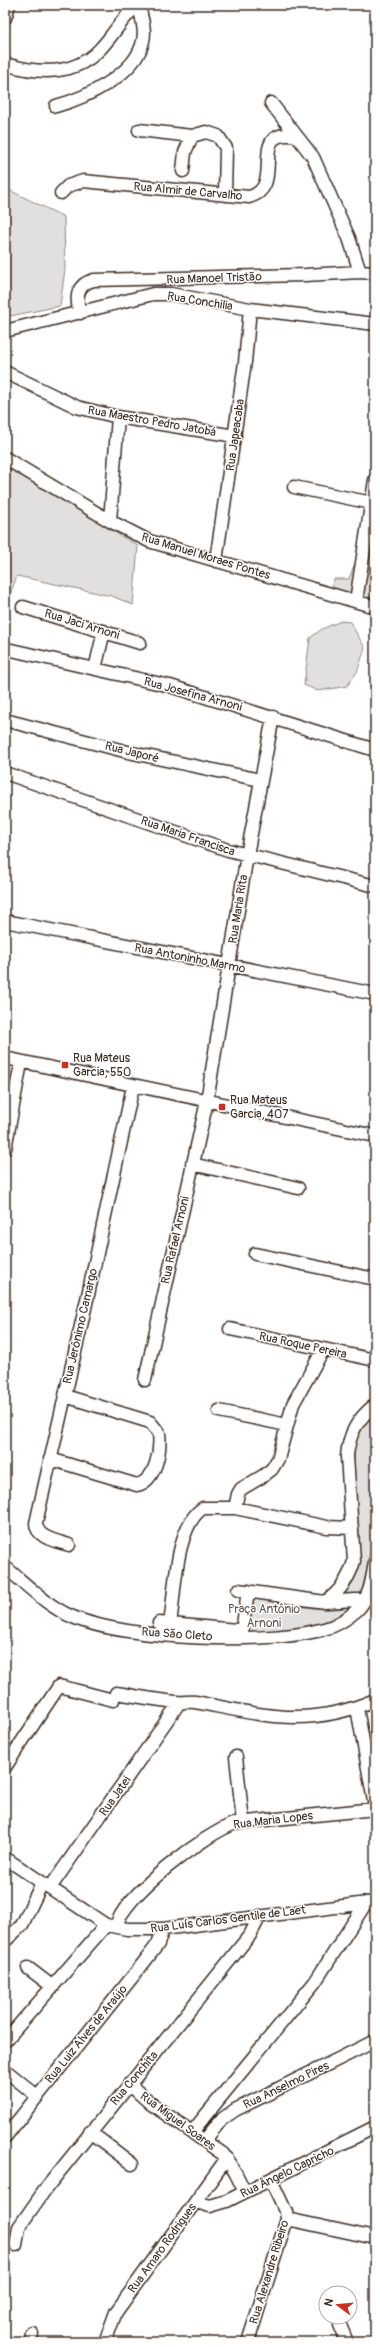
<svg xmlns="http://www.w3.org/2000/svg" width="380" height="2347" font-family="Pangolin,sans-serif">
<rect width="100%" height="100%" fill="#fff"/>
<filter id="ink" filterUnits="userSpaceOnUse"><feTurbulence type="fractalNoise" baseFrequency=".025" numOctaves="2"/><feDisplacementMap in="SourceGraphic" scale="8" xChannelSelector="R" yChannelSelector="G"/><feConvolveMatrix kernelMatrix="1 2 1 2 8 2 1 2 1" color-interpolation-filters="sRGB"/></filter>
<g filter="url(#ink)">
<path fill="#e2e0de" stroke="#8e857e" d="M5 188 64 217 65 269 60 306 5 317Z
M5 466 138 546 133 605 112 596 17 576 5 607Z
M355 563 375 571 373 597H352L330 590 334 579H349Z
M341 621 350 622 365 648 357 672 347 686 318 691 304 685 310 638 322 629Z
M375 1412 374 1520 368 1565 361 1594 343 1596 359 1558 354 1462 355 1443 361 1426Z
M254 1597C282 1602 325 1615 353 1606 323 1631 287 1630 249 1633L250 1600Z"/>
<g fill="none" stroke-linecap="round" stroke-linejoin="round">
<g stroke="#3b2a1e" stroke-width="15">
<path id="minor" d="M5 18 9 5
M5 64C38 74 75 76 100 49 114 35 122 17 138 5
M271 103 313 157 349 238 360 272
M56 106C85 98 136 75 143 41 146 29 141 17 139 5
M139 130 192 136
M183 171 185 152 192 136 206 132 218 136 226 148 225 195
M61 193 68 186 83 181 249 197C288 187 245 127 296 136
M80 313C75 297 77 284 94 280L305 275 360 272 375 273
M5 331 153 294H171L250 309 375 324
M5 372 77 407 118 417 235 436
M5 458 110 521 149 541 375 607
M294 487 372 503
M110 521 118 417
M216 561 245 362 250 309
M356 601 375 480
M23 607 140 643
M7 649 170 686 375 750
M95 669 104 631
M5 720 128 752 260 780
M5 773 228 850 375 886
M5 921 375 994
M5 1058 375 1136
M5 1149 21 1063
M192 1164 298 1188
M255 1254 375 1279
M230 1329 375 1360
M145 1380 207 1101 247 855 273 717
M219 1411 287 1425
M50 1459 137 1485C156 1481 161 1450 159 1433L150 1422 65 1396
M235 1508 327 1527 352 1528
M69 1545C57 1541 36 1538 36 1523L88 1295 133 1086
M5 1567C26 1584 48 1607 73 1617 126 1640 270 1645 324 1629 336 1626 347 1619 356 1611 370 1598 372 1581 375 1562
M238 1590 325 1602C340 1592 349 1579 354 1561L347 1456C349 1434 357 1419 375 1405
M325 1602 369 1599
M159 1623 237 1630
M170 1624C175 1593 175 1526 203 1508H235L238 1494 241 1489 263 1476 272 1469 278 1459 293 1404 323 1350
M241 1638 248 1591
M116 1693C136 1696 156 1700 177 1702 183 1703 189 1701 195 1702 264 1715 306 1729 375 1700
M357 1708 375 1807
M236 1757 243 1822
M5 1767 59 1686 113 1700
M5 1858 106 1925 127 1929H163L375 1902
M50 1888 179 1703
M116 1927C122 1896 206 1833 236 1823L375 1809
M5 1941 22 1925 42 1883
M28 1968 53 1987
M5 2041 106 1925
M5 2070 37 2096
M129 2084 150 2103 223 2154 235 2172 245 2192
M90 2132 132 2164
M192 2132 315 1982 366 1903
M5 2137 145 1961 158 1944 163 1929
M205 2140 221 2120 235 2110 375 2041
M196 2202 210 2206 227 2201 375 2127
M287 2219 375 2238
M16 2245 19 2227 47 2187 250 1935 260 1916
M340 2325 347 2342
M31 2342 32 2333
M105 2342 116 2312 227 2158
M248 2342 287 2219 286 2212 271 2180"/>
</g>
<use href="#minor" stroke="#fff" stroke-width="12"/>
</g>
</g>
<g fill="#c8321e" stroke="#fff" stroke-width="1.5">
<rect x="61" y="1061" width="8" height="8" rx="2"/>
<rect x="218" y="1103" width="8" height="8" rx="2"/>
</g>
<g text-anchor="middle" stroke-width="3" stroke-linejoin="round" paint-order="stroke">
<g font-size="12" fill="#3b2a1e" stroke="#fff">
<text transform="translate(188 191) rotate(5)" y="4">Rua Almir de Carvalho</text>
<text transform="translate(214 278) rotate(-2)" y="4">Rua Manoel Tristão</text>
<text transform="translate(200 301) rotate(9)" y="4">Rua Conchilia</text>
<text transform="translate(152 421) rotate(10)" y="4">Rua Maestro Pedro Jatobá</text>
<text transform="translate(235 435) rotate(-82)" y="4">Rua Japeacaba</text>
<text transform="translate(206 556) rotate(17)" y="4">Rua Manuel Moraes Pontes</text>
<text transform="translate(82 624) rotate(17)" y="4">Rua Jaci Arnoni</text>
<text transform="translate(193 694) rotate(15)" y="4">Rua Josefina Arnoni</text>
<text transform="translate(132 752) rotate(14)" y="4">Rua Japoré</text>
<text transform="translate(188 836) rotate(19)" y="4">Rua Maria Francisca</text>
<text transform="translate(238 909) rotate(-81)" y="4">Rua Maria Rita</text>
<text transform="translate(190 958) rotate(11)" y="4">Rua Antoninho Marmo</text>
<text transform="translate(175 1240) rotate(-77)" y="4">Rua Rafael Arnoni</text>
<text transform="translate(80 1326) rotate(-77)" y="4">Rua Jerônimo Camargo</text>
<text transform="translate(303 1345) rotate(12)" y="4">Rua Roque Pereira</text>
<text transform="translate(177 1634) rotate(4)" y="4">Rua São Cleto</text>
<text transform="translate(115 1796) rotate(-55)" y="4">Rua Jatei</text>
<text transform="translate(273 1820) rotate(-7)" y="4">Rua Maria Lopes</text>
<text transform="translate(228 1919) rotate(-7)" y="4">Rua Luís Carlos Gentile de Laet</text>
<text transform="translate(86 2034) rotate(-51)" y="4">Rua Luiz Alves de Araújo</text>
<text transform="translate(134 2078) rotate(-50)" y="4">Rua Conchita</text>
<text transform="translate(286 2085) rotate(-26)" y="4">Rua Anselmo Pires</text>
<text transform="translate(178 2121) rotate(36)" y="4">Rua Miguel Soares</text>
<text transform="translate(287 2172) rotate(-26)" y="4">Rua Ângelo Capricho</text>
<text transform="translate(162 2248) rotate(-54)" y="4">Rua Amaro Rodrigues</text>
<text transform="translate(269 2272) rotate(-73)" y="4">Rua Alexandre Ribeiro</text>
</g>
<g font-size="12" fill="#3b2a1e" stroke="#fff" text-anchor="start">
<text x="73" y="1062">Rua Mateus<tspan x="73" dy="14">Garcia, 550</tspan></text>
<text x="230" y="1104">Rua Mateus<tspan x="230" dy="14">Garcia, 407</tspan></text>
</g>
<g font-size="12" fill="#65584e" stroke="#fff">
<text x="264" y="1613">Praça Antônio<tspan x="264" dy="14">Arnoni</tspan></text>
</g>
</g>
<rect width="380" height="2347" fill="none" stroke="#fff" stroke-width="20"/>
<rect x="10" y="10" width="360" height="2327" fill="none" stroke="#3b2a1e" stroke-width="1.5" filter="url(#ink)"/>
<g transform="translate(338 2305) rotate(286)"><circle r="19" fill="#ffffff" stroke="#b1aaa5"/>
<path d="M0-3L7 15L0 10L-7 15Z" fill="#c8321e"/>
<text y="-6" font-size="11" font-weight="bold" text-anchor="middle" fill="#3b2a1e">N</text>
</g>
</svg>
